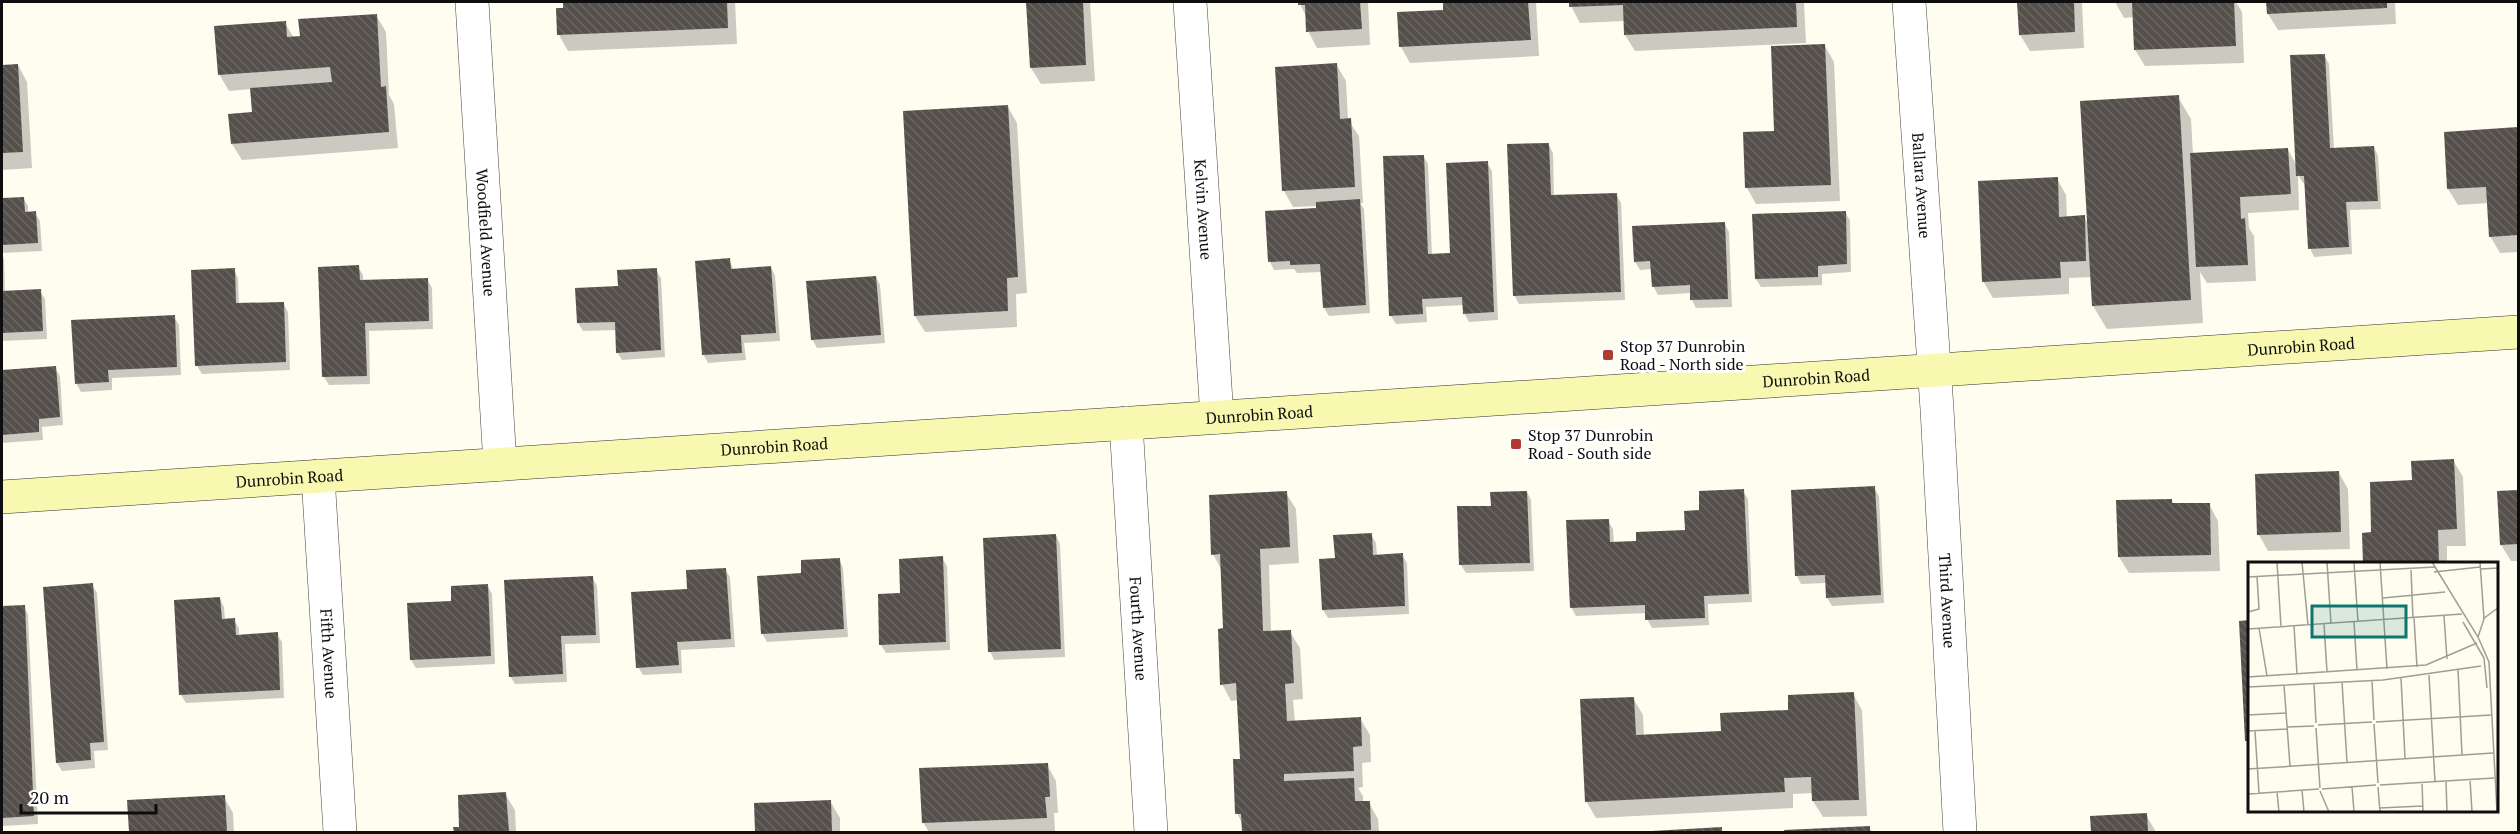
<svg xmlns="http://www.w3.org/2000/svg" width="2520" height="834" font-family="'PT Serif',serif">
<defs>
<pattern id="building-back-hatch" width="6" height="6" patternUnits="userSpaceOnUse" patternTransform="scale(1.5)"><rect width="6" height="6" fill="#55504b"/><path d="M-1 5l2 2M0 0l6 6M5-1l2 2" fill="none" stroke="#696561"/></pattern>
</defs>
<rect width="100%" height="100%" fill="#fefdf0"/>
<path fill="#0003" d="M294 2H343L295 3Z
M564 2H735L737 44 568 51 559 35Z
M1028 2H1090L1095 81 1041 84 1031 68Z
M1299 2H1368L1370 45 1317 48 1308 31 1307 18Z
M1444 2H1536L1539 56 1410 63 1401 47 1445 11Z
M1570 2H1804L1806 43 1635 51 1625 35V21L1580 23 1571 6Z
M2019 2H2082L2084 48 2030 51 2020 35Z
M2115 2H2236L2242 12 2244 63 2145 66 2135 50 2134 17 2124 18Z
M2268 2H2395L2396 24 2278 30 2268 14Z
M376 15 386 32 389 95 394 104 398 148 242 160 232 144 253 114 252 89 229 91 219 74 285 23 294 38 301 37Z
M1825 46 1834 62 1840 201 1756 204 1747 188Z
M2324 55 2329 64 2334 149 2374 147 2378 156 2381 209 2350 210 2352 254 2314 257 2310 248 2306 183H2303L2298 175 2299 210 2248 213 2249 228 2254 236 2256 281 2207 283 2200 272 2203 323 2107 329 2093 306 2092 277 2069 278V294L1993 298 1983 281 2057 179 2066 195 2067 218 2084 217 2089 225 2178 97 2191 119 2193 155 2288 150 2297 166Z
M1336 64 1346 81 1348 120 1359 136 1363 203H1360L1364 209 1370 313 1329 316 1324 308 1322 272 1297 273 1294 269 1274 270 1270 262 1318 210V206L1293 207 1284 191Z
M18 65 27 82 32 168 2 170V66Z
M1008 107 1017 123 1027 293 1016 294 1017 327 925 332 915 316Z
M2518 128V252L2500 253 2490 236 2489 203 2458 205 2448 189 2445 133Z
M1548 144 1553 153 1554 196 1616 194 1621 203 1625 300 1519 304 1514 295Z
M1423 156 1428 164 1432 255H1452L1487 163 1492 171 1498 320 1469 322 1464 313V305L1426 307 1427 322 1396 324 1391 316Z
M23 198 28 206V213H35L40 221 42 251 2 253V199Z
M1845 212 1850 220 1851 272 1822 274V285L1761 287 1756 279Z
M1724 223 1729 232 1732 307 1696 308 1692 300 1691 293 1658 295 1653 286 1652 269 1640 270 1635 262Z
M2 254 4 259 5 292 40 291 45 299 47 339 2 341Z
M729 260 734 270 771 267 775 276 780 341 744 343 746 360 708 363 703 354Z
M358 267 363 275V281L427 279 432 288 433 329 369 331 370 384 329 385 324 377Z
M234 270 238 278 239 305 283 303 288 312 290 370 202 374 197 366Z
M656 270 661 278 665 357 622 360 617 352V330L583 331 578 323 619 288Z
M876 277 880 285 885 343 817 348 812 339Z
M174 317 179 325 181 375 112 378V390L81 392 76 383Z
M55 368 60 376 63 425 42 427 43 440 2 443V371Z
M2453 460 2463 477 2466 546H2447V564H2364L2373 534 2413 482Z
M2339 473 2348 489 2350 549 2268 551 2259 535 2257 476Z
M1874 488 1879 496 1884 603 1832 606 1827 598V583L1801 584 1797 576 1793 491Z
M1743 491 1748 499 1752 602 1708 604 1709 625 1652 628 1647 619V613L1576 616 1571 607 1608 521 1613 529 1614 544 1638 543 1686 532 1701 511Z
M2518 491V561H2511L2501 545 2499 492Z
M1527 492 1531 500 1534 571 1466 573 1461 565 1492 507Z
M1286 493 1296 509 1299 563 1269 565 1271 632H1290L1300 648 1303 699 1293 700 1295 722 1360 718 1370 735 1371 762 1362 763 1363 787 1358 788 1363 796V803H1369L1378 819 1379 832H1244L1243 825 1237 813 1242 760 1238 700 1231 701 1222 684 1225 629 1222 571 1213 554Z
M2172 500 2174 505 2209 504 2218 521 2220 571 2129 573 2119 557Z
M1056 535 1060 544 1065 657 994 660 990 651Z
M1371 535 1376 543 1377 556 1402 555 1407 563 1409 614 1328 618 1323 610 1336 559Z
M942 558 947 566 950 650 886 653 881 645 902 594Z
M839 559 843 568 848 637 767 642 762 633 803 575Z
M725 569 730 577 735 647 681 650 682 673 643 675 638 667 689 591Z
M592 577 597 586 600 643 565 644 567 682 515 684 510 676Z
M92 585 97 593 108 750 94 751 95 768 62 771 57 763Z
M487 585 492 594 495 664 416 668 411 660 453 603Z
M220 599 224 607 225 620H234L239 628V636L277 634 282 642 284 698 186 703 181 695Z
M24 606 28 615 38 824 2 826V607Z
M1853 694 1862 710 1867 816 1823 817 1813 801V793L1793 794V808L1596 818 1586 801 1633 698 1643 715 1644 736 1723 732Z
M1047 765 1056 781 1058 813H1054L1055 832H929L923 822Z
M505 794 515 810 516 832H455V828H461Z
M224 797 233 813 234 832H130L129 801Z
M830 801 840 818V832H757L756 804Z
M2146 815 2156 832H2093L2092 818Z
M1869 827 1872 832H1786V831Z
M1721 828 1723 832H1648Z"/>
<path fill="url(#building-back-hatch)" d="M563 2H727L728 28 557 35 556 8H563Z
M1026 2H1083L1086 65 1030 68Z
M1298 2H1360L1362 29 1306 32 1305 5H1298Z
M1443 2H1528L1531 40 1399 47 1397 12 1443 10Z
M1569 2H1796L1797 27 1624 35 1623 5 1569 7Z
M2017 2H2074L2075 32 2019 35Z
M2132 2H2234L2236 46 2134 50Z
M2266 2H2387V8L2267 14Z
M377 14 381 87 386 86 389 132 231 144 228 114 252 112 250 88 332 82 330 67 218 75 214 26 286 21 287 37 300 36 298 19Z
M1825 44 1831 185 1745 188 1743 132 1774 131 1771 46Z
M2325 54 2330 148 2374 146 2378 201 2346 202 2349 247 2308 249 2304 176H2296L2290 55Z
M1337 63 1340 119 1351 118 1355 187 1282 191 1275 67Z
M18 64 23 152 2 153V65Z
M2179 95 2191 300 2092 306 2080 101Z
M1008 105 1018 277 1007 278 1008 311 914 316 903 111Z
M2518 127V235L2489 237 2486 187 2447 189 2444 132Z
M1549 143 1551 195 1617 193 1621 292 1513 296 1507 144Z
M2288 148 2291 194 2240 197 2241 219 2245 218 2248 265 2196 267 2190 153Z
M1424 155 1428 254 1450 253 1446 163 1488 161 1494 312 1463 314 1462 297 1422 299 1423 314 1389 316 1383 156Z
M2058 177 2059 217 2085 215 2086 261 2060 262 2061 278 1982 282 1978 181Z
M24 197 25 212 36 211 38 243 2 245V198Z
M1360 199 1366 305 1323 308 1320 264 1290 265V261L1268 262 1265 211 1316 208V202Z
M1846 211 1847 264 1818 266V277L1755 279 1752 214Z
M1725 222 1728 299 1690 300V285L1652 287 1650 261 1634 262 1632 226Z
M730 258 731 269 771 266 776 333 741 335 742 353 702 355 695 261Z
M359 265 360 280 428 278 429 321 365 323 367 376 322 377 318 267Z
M235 268 236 303 284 302 286 362 195 366 191 270Z
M657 268 661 350 616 353 615 322 577 323 575 288 618 286 617 270Z
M876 276 881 335 811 340 806 281Z
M41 289 43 331 2 333V291Z
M175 315 177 367 108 370 109 382 75 384 71 320Z
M56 366 60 417 39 419V432L2 435V370Z
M2454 459 2457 529 2438 530 2439 564H2363L2362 533 2371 532 2370 482 2412 480 2411 461Z
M2339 471 2341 532 2257 535 2255 474Z
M1875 486 1881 595 1826 598 1825 575 1795 576 1791 490Z
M1744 489 1749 594 1704 596 1705 618 1645 620V605L1570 608 1566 520 1609 519 1610 542 1636 541V532L1685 530 1684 511 1699 510V491Z
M2518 490V544L2500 545 2497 491Z
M1287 491 1290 547 1260 549 1263 631 1291 630 1294 683 1285 684 1287 721 1361 717 1362 746 1353 747 1354 771 1284 774V781L1354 778 1355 801H1370L1371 830 1242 832 1241 814H1235L1233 759H1240L1236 683 1220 685 1218 629 1223 628 1220 554 1211 555 1209 495Z
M1527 491 1530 563 1459 565 1457 506H1491L1490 492Z
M2172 499V503H2210L2211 555 2118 557 2116 500Z
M1372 533 1373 555 1403 553 1405 606 1322 610 1319 559 1335 558 1333 535Z
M1056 534 1061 649 988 652 983 538Z
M943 556 946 642 879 645 878 594 900 593 899 559Z
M840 558 844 629 761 634 757 576 801 573V560Z
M726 568 731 639 677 642 679 665 636 668 631 592 687 589 686 570Z
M593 576 596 635 561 636 563 674 509 677 504 580Z
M93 583 104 742 90 743 91 760 56 763 43 587Z
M488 584 491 656 410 660 407 603 451 601V586Z
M220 597 222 619 235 618 236 635 278 632 280 690 179 695 174 600Z
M25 605 34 816 2 818V606Z
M2250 620V741H2245L2239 621Z
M1854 692 1859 800 1812 801 1811 777 1784 778 1785 792 1585 802 1580 699 1634 697 1636 735 1721 731 1720 713 1788 710V695Z
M1048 763 1050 797H1045L1047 818 922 823 919 768Z
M506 792 509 832H454L453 827H459L458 795Z
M225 795 227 832H129L127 800Z
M831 800 832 832H755L754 803Z
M2147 813 2148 832H2091L2090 816Z
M1870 826V832H1784V830Z
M1722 827V832H1652V831Z"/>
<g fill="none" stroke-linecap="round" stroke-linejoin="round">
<g stroke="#414141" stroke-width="34">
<g id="street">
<path id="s1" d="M472 2 500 464"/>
<path id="s2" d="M1190 2 1217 417"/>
<path id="s3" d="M1909 2 1937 409 1960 832"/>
<path id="s4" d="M1126 423 1151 832"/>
<path id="s5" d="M318 476 340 832"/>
</g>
</g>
<g stroke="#303030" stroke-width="34">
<g id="secondary">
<path id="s6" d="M2 497 2518 332"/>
</g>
</g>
<use href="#street" stroke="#fff" stroke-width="33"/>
<use href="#secondary" stroke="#f8f8b0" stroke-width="33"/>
</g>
<g fill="#b23a31" stroke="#fff" stroke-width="2">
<rect x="1602" y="349" width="12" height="12" rx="3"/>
<rect x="1510" y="438" width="12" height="12" rx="3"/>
</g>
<g text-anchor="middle" stroke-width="6" stroke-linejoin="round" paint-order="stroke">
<g font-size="16" fill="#0e0e0e" stroke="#fff">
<text dy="6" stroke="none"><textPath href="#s3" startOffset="184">Ballara Avenue</textPath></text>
<text dy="6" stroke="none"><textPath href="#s2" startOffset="208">Kelvin Avenue</textPath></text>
<text dy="6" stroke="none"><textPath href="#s1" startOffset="231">Woodfield Avenue</textPath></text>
<text dy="6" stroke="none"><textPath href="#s6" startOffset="2304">Dunrobin Road</textPath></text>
<text dy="6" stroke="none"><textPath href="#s6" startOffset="1818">Dunrobin Road</textPath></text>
<text dy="6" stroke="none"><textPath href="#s6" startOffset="1260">Dunrobin Road</textPath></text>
<text dy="6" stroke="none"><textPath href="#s6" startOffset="774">Dunrobin Road</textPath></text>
<text dy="6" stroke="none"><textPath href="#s6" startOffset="288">Dunrobin Road</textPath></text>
<text dy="6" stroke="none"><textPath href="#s3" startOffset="600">Third Avenue</textPath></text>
<text dy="6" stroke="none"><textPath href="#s4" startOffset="206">Fourth Avenue</textPath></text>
<text dy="6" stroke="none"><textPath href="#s5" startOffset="178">Fifth Avenue</textPath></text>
</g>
<g font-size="16" fill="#0e0e0e" stroke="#fff" text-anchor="start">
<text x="1620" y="352">Stop 37 Dunrobin<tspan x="1620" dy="18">Road - North side</tspan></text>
<text x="1528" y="441">Stop 37 Dunrobin<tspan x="1528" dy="18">Road - South side</tspan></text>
</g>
</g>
<g transform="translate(2248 562)">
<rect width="250" height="250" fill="#fefdf0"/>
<path fill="none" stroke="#9e9d96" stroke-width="1.5" d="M29 0 33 65M54 0 60 63M79 0 83 62M106 0 110 60M132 0 139 107M184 0 230 75 241 100 249 250M232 7 251 6M163 8 164 32M186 10 232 5M0 15 187 5M164 32 165 56M135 36 197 30M0 50 11 47 9 14M196 54 199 97M166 56 169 105M235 57 251 45M106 60 109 108M215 60 236 96 239 126M76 62 79 110M46 64 49 112M11 66 19 114M0 67 214 52M230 75 236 57 232 0M210 107 214 193M181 113 187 220M0 115 178 103 229 81M153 116 157 196M124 119 126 158M94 120 99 200M66 122 68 161M36 123 42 204M0 125 135 118 233 104M0 153 38 151M128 160 243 153M126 162 130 221M70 163 124 160M39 165 66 164M68 166 72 226M0 169 39 167M7 169 11 231M0 207 245 191M222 217 224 250M198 219 199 250M174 220 175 250M132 223 246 216M104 225 106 250M130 225 132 250M74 227 128 223M54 228 56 250M72 229 81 250M29 230 31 250M0 232 71 227M131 246 175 244"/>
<path fill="#0f766e" fill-opacity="0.15" stroke="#0f766e" stroke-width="3" d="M64 44H158V75H64Z"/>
<rect width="250" height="250" fill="none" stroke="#0e0e0e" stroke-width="3"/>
</g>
<rect width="2520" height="834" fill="none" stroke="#0e0e0e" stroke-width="6"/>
<path d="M21 804v9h135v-9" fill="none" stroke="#0e0e0e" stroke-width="3"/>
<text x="30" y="804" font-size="18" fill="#0e0e0e" stroke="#ffffff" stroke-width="4.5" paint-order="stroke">20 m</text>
</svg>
